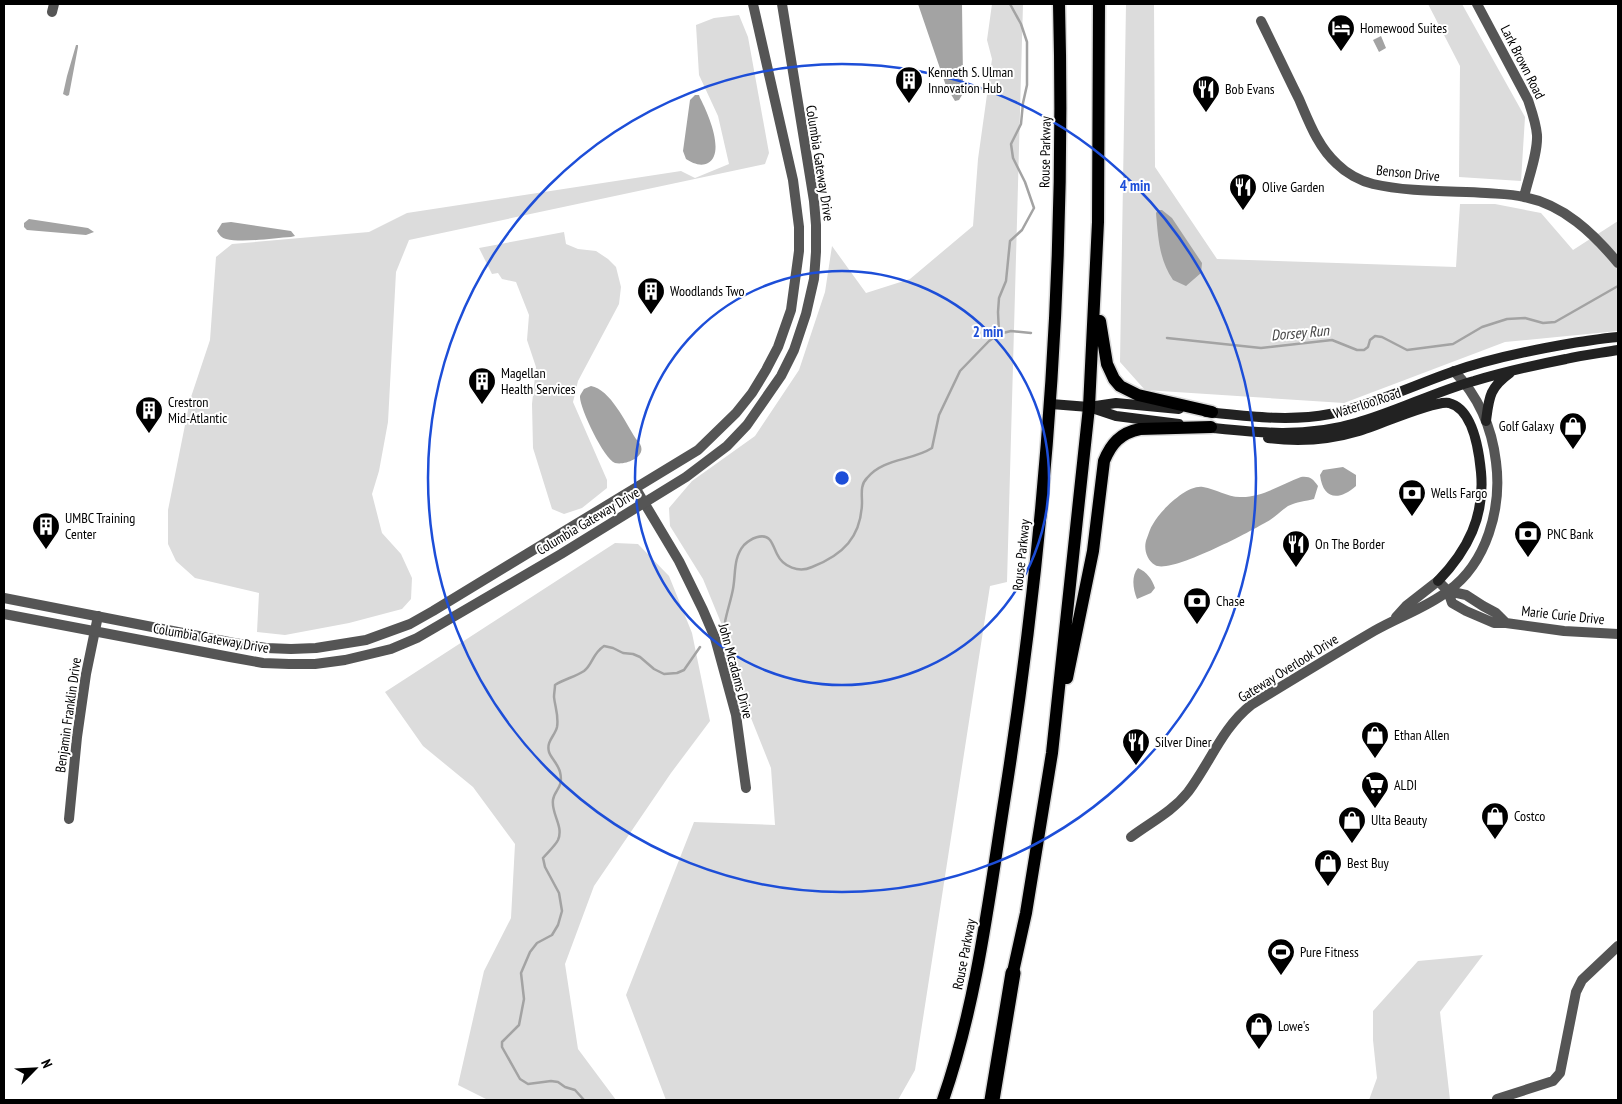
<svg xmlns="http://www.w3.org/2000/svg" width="1622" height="1104" font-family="'PT Sans Narrow',sans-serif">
<rect width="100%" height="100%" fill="#fff"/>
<path fill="#dcdcdc" d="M992 4H1023L1007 582 990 586 915 1070 898 1100H666L626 995 694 822 775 825 771 768 745 703 726 635 703 579 670 526 669 508 692 481 755 436 799 370 825 292 832 246 866 293 910 279 973 226 978 159 992 59 987 40Z
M1126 4H1154L1155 167 1217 259 1456 267 1460 204H1495L1541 213 1573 250 1618 221V331L1505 342 1344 403 1145 390 1120 362Z
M1428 4H1462L1525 117 1521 181 1459 177 1460 66Z
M739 15 748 37 769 153 765 164 409 240 396 272 388 422 379 471 372 494 382 533 401 554 412 578 411 599 402 609 349 623 285 635 257 632 259 593 195 578 176 561 168 544V510L190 400 210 340 216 257 232 244 369 232 407 213 681 171 695 178 729 164 718 116 699 75 696 25 714 18Z
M564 232 566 244 578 249 596 251 608 259 616 267 621 287 619 304 578 381 573 402 607 480V488L582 508 564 514 552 509 533 448 532 404 536 367 527 340 529 315 516 282 502 279 498 273 492 274 479 248Z
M615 543 638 544 669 576 692 633 710 721 671 773 594 886 565 964 578 1049 616 1100H488L458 1085 484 971 511 918 515 844 473 787 423 746 385 692Z
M1483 955 1440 1012 1450 1100H1369L1377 1078 1373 1040V1011L1418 961Z"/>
<path fill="#a3a3a3" d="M918 4H962L963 79 962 95 959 100 955 101 946 86Z
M1381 36 1386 48 1379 52 1373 40Z
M76 45H78V47L69 95 67 96 63 94 67 76Z
M695 95H699L700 98C707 111 726 153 708 163 701 167 692 163 686 159L683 151 690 100Z
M1158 210H1162L1172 218 1202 263 1201 273 1186 286 1173 280C1159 260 1158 236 1156 213Z
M29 219 88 228 94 232 86 235 27 230 24 227V223Z
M231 222 291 231 295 236 291 237C274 238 242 243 226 239 222 238 219 235 217 231L222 223Z
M591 386C610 389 626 423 636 439 653 455 626 466 615 463 604 459 579 407 580 396 581 393 583 391 584 389Z
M1343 467 1356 475V486C1339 501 1323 500 1320 475L1323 470Z
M1301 477C1310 476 1313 479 1318 486L1314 499C1306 501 1296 502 1288 506 1282 510 1276 516 1270 520 1253 530 1170 575 1155 565 1146 560 1143 547 1147 538 1149 533 1150 528 1153 524 1160 511 1187 484 1203 487 1216 489 1227 497 1240 497 1261 498 1282 484 1301 477Z
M1138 568C1147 572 1152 579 1155 588L1151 593 1137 599C1133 589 1131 576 1138 568Z"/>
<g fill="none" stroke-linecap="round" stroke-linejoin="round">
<path stroke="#a3a3a3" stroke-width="2.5" d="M999 333 998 312 999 298 1006 281 1010 241 1022 230 1034 208 1025 182 1013 158 1011 144 1021 124 1023 103 1027 85V42L1021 24 1010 4
M1167 338 1261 348 1332 340 1357 350H1364L1368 347 1370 340 1375 336 1382 337 1407 350 1453 344 1482 327 1507 319 1525 318 1543 323 1555 322 1618 286
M725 622C727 611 731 600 733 589 736 573 733 558 744 545 750 539 763 532 770 540 773 544 775 550 777 554 783 567 799 573 812 567 843 555 861 537 862 503 862 494 860 485 867 478 883 458 912 461 932 448L939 415 960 371 989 341 999 334 1011 331 1031 333
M584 1100 575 1090 565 1087 558 1082 551 1081 528 1084 520 1079 502 1047V1042L519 1025 524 999 521 973 530 952 537 943 552 935 558 925 562 911 559 893 545 867 543 858C547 853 555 846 558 840 564 826 551 814 553 800 554 790 564 788 560 772 558 764 551 758 549 752 546 741 555 736 557 727 559 716 555 707 554 697 554 693 555 689 555 685 564 679 575 677 584 671 593 664 592 654 604 646L613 648 623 653 633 654 640 657 654 669 664 674 677 673 684 670 700 647"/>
<g stroke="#dbdbdb" stroke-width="15">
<path id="primary" d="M1100 321 1107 364 1114 379 1120 386 1138 395 1212 412
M1067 678 1093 551 1104 461C1111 444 1120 433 1140 429L1211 427
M1011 981 1026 913 1052 753 1089 407 1098 222 1099 4
M943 1100C977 1002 989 898 1005 796 1046 534 1066 269 1059 4"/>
</g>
<g stroke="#dbdbdb" stroke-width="18">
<path id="motorway" d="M992 1100 1013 973"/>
</g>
<path stroke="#555" stroke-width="10" d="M1477 4 1528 100C1532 112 1536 123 1537 135 1538 153 1528 179 1524 197
M52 12 54 4
M1261 21C1274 47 1286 73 1299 99 1309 122 1318 147 1337 164 1346 173 1360 181 1373 184 1407 192 1451 191 1486 193 1499 194 1512 194 1524 197 1564 205 1593 233 1618 263
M636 489 679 561 703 610 715 638 736 715 746 788
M1448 591 1466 595 1483 606 1496 613 1506 623
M1396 617 1406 606 1438 581 1448 591 1452 603 1466 611 1494 623H1506L1564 631 1618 634
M69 819 77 737 86 674 98 616
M1131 837C1151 822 1172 812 1188 792 1210 763 1222 728 1251 705 1292 680 1333 655 1374 631 1398 617 1426 608 1448 591 1487 563 1502 508 1496 462 1492 428 1478 396 1454 371
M1497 1099 1553 1081 1560 1073 1576 992 1582 980 1618 946"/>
<path stroke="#555" stroke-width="10" d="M4 598 234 643 266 648 291 649 316 648 366 640 410 624 433 611 698 450 736 413 752 393 766 370 778 347 791 310 799 251V227L793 180 753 4
M4 614 230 657 263 663 289 664H315L345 660 391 649 417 638 561 554 686 477 727 446 747 425 781 376 794 350 806 314 814 279 816 252V225L814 201 782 4"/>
<path stroke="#222" stroke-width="10" d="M1051 404 1089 407 1116 403 1179 409
M1092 408 1116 416 1179 424
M1206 412C1247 416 1289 422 1330 414 1372 405 1412 386 1452 372 1491 358 1532 350 1573 343 1588 341 1603 338 1618 337
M1486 421C1489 398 1489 388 1510 373
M1206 427C1256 433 1307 438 1356 423 1396 412 1434 392 1474 381 1504 372 1535 365 1566 359 1583 355 1601 353 1618 350
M1268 438C1298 442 1329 440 1359 431 1377 426 1434 400 1449 403 1473 409 1479 451 1481 472 1485 516 1468 550 1438 581"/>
<use href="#primary" stroke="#000" stroke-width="12"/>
<use href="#motorway" stroke="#000" stroke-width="15"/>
</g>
<g fill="none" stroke="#1d4ed8" stroke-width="2.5">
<circle cx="842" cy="478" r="207"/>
<circle cx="842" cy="478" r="414"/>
</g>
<defs>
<g id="hotel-pin" transform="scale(1.4375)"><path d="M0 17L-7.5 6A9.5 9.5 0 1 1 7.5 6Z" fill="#000" stroke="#fff"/><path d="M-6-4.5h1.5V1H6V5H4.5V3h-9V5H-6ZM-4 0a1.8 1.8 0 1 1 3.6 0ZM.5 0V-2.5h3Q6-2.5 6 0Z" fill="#fff"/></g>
<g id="building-pin" transform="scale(1.4375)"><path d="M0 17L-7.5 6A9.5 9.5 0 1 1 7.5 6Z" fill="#000" stroke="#fff"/><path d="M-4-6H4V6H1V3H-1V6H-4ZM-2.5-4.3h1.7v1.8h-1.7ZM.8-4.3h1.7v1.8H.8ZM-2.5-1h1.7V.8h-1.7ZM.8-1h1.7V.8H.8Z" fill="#fff"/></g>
<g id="restaurant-pin" transform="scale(1.4375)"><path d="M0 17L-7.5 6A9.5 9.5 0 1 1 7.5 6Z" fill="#000" stroke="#fff"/><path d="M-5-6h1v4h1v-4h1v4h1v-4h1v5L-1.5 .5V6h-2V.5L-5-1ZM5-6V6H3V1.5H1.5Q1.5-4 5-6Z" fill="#fff"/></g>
<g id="shop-pin" transform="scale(1.4375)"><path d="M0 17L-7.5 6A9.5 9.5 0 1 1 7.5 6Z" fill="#000" stroke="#fff"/><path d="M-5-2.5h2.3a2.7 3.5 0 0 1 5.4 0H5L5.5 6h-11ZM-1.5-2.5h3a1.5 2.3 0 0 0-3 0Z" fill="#fff"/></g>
<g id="bank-pin" transform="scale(1.4375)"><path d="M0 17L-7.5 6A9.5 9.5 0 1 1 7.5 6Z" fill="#000" stroke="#fff"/><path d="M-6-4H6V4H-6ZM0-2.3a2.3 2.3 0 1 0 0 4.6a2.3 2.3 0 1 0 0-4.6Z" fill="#fff"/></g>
<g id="supermarket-pin" transform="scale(1.4375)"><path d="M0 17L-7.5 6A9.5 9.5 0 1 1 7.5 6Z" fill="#000" stroke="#fff"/><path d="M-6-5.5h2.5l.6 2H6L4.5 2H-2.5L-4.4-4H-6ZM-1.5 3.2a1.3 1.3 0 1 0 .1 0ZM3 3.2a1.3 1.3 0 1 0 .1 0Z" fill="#fff"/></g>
<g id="stadium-pin" transform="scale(1.4375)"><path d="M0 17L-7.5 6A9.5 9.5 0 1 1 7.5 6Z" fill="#000" stroke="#fff"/><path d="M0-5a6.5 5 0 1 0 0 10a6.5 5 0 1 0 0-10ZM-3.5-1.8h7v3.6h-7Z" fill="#fff"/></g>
</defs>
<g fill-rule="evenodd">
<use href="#hotel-pin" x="1341" y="28"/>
<use href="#building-pin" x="909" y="80"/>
<use href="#restaurant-pin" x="1206" y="89"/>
<use href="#restaurant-pin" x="1243" y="187"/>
<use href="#building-pin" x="651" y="291"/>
<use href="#building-pin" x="482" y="381"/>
<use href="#building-pin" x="149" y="410"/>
<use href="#shop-pin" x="1573" y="426"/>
<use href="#bank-pin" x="1412" y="493"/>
<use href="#building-pin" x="46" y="526"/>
<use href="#bank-pin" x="1528" y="534"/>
<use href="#restaurant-pin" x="1296" y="544"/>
<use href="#bank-pin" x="1197" y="601"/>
<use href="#shop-pin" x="1375" y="735"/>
<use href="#restaurant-pin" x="1136" y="742"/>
<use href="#supermarket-pin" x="1375" y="785"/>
<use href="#shop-pin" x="1495" y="816"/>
<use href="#shop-pin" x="1352" y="820"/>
<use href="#shop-pin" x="1328" y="863"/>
<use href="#stadium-pin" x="1281" y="952"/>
<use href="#shop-pin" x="1259" y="1026"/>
</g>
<g text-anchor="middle" stroke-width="4" stroke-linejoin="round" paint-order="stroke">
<g font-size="14" fill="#000" stroke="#fff" text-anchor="start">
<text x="1360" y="33">Homewood Suites</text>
<text x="928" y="77">Kenneth S. Ulman<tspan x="928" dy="16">Innovation Hub</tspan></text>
<text x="1225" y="94">Bob Evans</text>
<text x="1262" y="192">Olive Garden</text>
<text x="670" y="296">Woodlands Two</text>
<text x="501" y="378">Magellan<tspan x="501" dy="16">Health Services</tspan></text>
<text x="168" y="407">Crestron<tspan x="168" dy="16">Mid-Atlantic</tspan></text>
<text x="1554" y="431" text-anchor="end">Golf Galaxy</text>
<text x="1431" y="498">Wells Fargo</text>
<text x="65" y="523">UMBC Training<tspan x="65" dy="16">Center</tspan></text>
<text x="1547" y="539">PNC Bank</text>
<text x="1315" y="549">On The Border</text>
<text x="1216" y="606">Chase</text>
<text x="1394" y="740">Ethan Allen</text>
<text x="1155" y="747">Silver Diner</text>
<text x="1394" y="790">ALDI</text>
<text x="1514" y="821">Costco</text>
<text x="1371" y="825">Ulta Beauty</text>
<text x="1347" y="868">Best Buy</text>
<text x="1300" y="957">Pure Fitness</text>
<text x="1278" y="1031">Lowe's</text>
</g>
<g font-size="14" fill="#000" stroke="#fff">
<text transform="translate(1523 62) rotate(63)" y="5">Lark Brown Road</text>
<text transform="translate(1045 152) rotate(-89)" y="5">Rouse Parkway</text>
<text transform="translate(820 163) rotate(81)" y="5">Columbia Gateway Drive</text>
<text transform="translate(1408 173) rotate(6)" y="5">Benson Drive</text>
<text transform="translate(1367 403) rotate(-18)" y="5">Waterloo Road</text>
<text transform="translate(588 521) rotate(-31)" y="5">Columbia Gateway Drive</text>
<text transform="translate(1021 555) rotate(-84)" y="5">Rouse Parkway</text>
<text transform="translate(1563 615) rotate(6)" y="5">Marie Curie Drive</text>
<text transform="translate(211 638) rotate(10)" y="5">Columbia Gateway Drive</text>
<text transform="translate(1288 668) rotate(-32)" y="5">Gateway Overlook Drive</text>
<text transform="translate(736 671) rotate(75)" y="5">John Mcadams Drive</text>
<text transform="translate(68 715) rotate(-82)" y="5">Benjamin Franklin Drive</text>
<text transform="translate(964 954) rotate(-79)" y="5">Rouse Parkway</text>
</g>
<g font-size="15" font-style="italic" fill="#444" stroke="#fff">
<text transform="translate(1300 333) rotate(-5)" y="5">Dorsey Run</text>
</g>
</g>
<circle cx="842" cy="478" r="8" fill="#1d4ed8" stroke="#fff" stroke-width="2.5"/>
<g font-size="15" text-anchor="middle" font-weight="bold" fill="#1d4ed8" stroke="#fff" stroke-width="4" stroke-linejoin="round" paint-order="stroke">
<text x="1135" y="191">4 min</text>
<text x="988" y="337">2 min</text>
</g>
<rect width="1622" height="1104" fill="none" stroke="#000000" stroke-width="10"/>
<g transform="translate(35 1069) rotate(66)" stroke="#ffffff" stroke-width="4" paint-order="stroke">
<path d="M0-4L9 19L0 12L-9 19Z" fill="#000000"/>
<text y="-8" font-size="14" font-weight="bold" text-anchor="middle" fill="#000000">N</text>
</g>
</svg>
